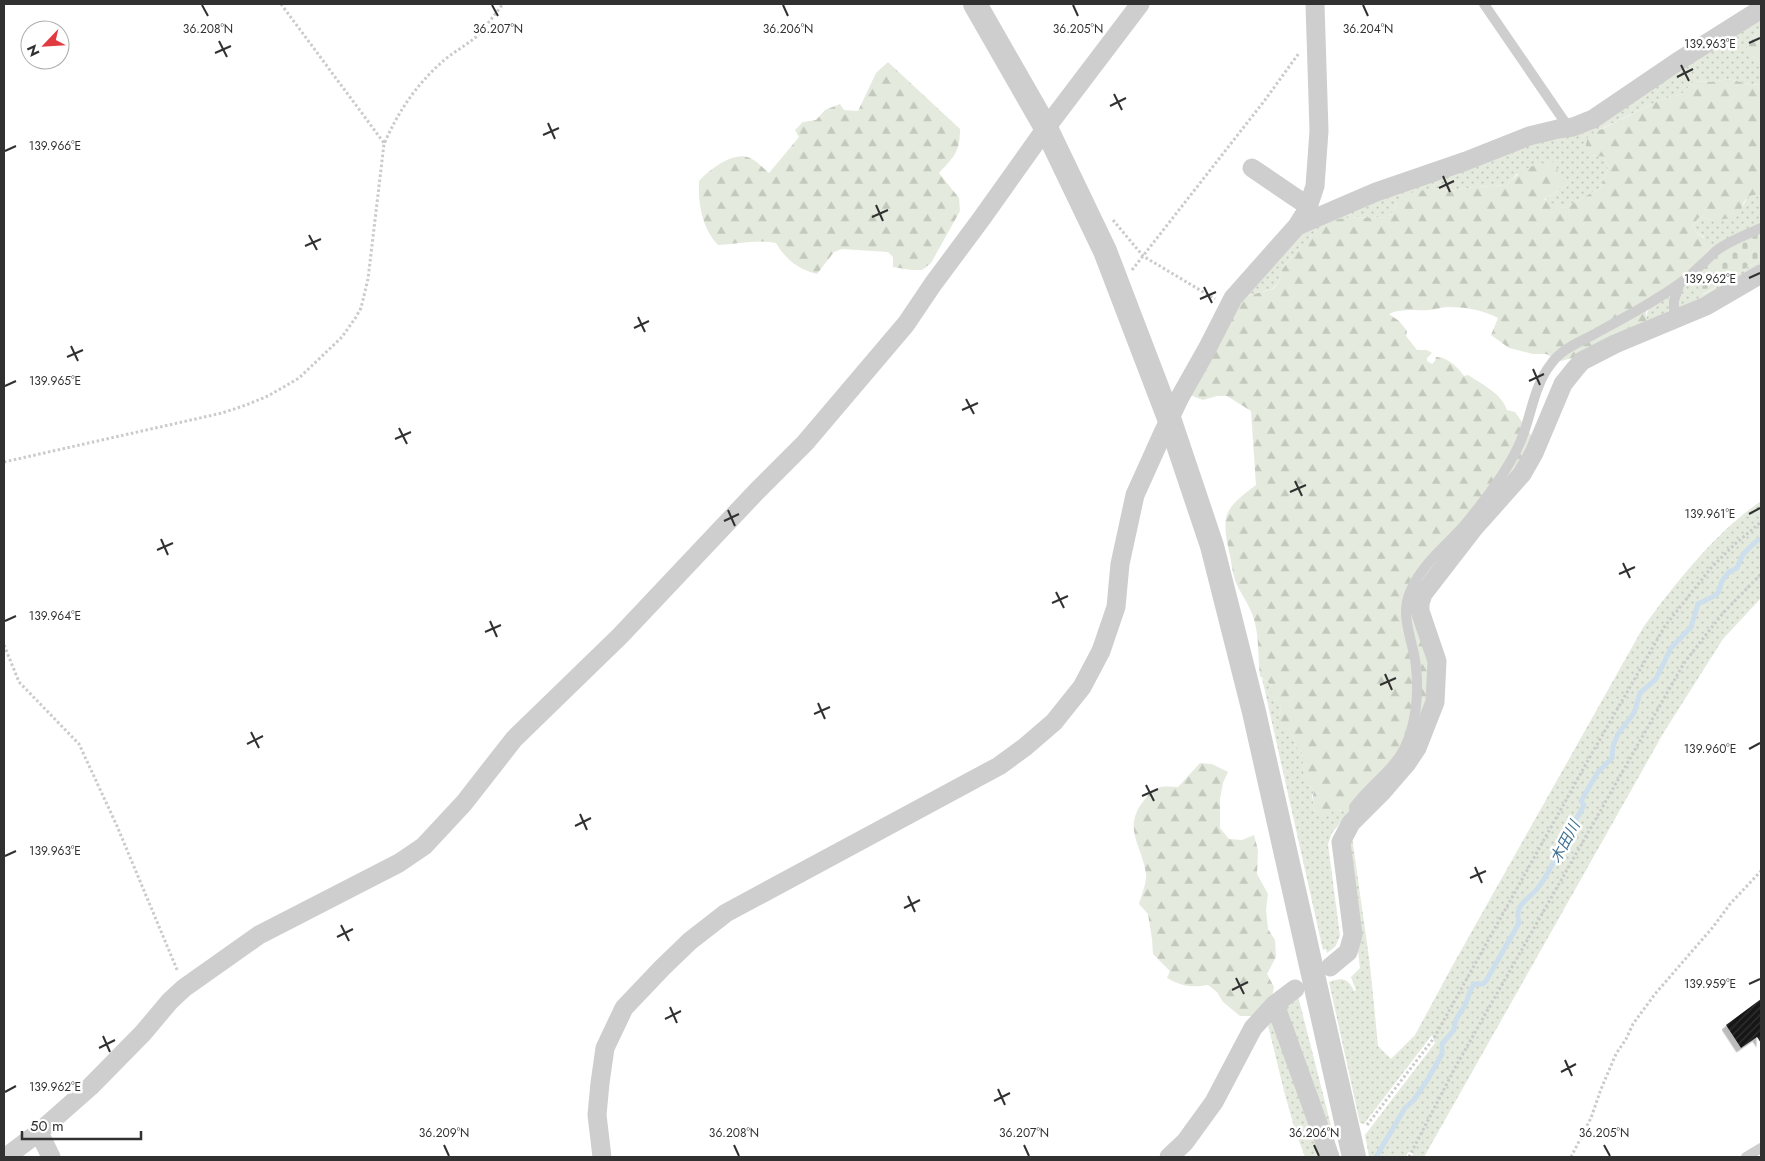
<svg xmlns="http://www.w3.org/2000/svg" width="1765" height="1161" font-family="Jost,'Noto Sans JP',sans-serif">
<defs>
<pattern id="grass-dots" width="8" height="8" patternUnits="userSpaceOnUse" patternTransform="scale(1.25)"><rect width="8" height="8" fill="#e4eadd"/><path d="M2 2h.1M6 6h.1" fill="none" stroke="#c4c9be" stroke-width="1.8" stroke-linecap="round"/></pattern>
<pattern id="forest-firs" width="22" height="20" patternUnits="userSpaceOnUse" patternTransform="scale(1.25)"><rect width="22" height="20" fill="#e4eadd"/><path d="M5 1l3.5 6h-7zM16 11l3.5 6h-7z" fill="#c4c9be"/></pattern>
<pattern id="cemetery-stones" width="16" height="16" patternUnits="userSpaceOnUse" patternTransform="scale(1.25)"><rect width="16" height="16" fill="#e4eadd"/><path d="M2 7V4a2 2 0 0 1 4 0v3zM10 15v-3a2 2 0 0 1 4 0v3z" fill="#c4c9be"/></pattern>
<pattern id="building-hatch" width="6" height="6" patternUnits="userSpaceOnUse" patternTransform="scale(1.25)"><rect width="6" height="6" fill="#181818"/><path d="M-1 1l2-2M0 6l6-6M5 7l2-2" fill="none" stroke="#313131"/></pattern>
<filter id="shadow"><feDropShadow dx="-4.5" dy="4.5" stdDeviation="0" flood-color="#0004"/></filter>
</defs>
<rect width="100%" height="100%" fill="#fff"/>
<path fill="url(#grass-dots)" d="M1756 17 1761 21V28L1752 38 1747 48 1760 65 1761 85 1749 84 1728 79 1712 82 1694 81 1682 94 1660 100 1601 129 1591 155 1605 157 1608 169 1600 188 1565 208 1544 201 1551 195 1568 185 1517 174 1507 185 1473 187 1451 191 1436 188 1397 203 1392 213 1387 217 1372 218 1351 217 1316 231 1294 253 1282 270 1279 282 1272 289 1239 298 1300 230 1557 132Z
M1754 194 1757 195 1761 201V225L1709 251 1704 237 1696 232 1693 226 1698 218 1702 217 1714 221 1742 207 1748 197Z
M1761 259V266L1733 284 1677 308 1684 286 1694 278 1703 295Z
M1673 292 1668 313 1646 321C1647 302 1658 301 1673 292Z
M1761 501V598L1723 639 1664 732 1424 1157H1412L1413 1153 1408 1152 1406 1157H1369L1365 1135 1435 1043 1432 1035 1364 1124 1360 1123 1329 982C1342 977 1348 978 1354 991L1356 990 1351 977 1360 968 1346 849 1352 837 1370 965 1378 1046 1391 1059 1415 1035 1454 963 1644 626C1677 581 1715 533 1761 501Z
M1262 678 1272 686 1273 697 1281 708 1279 715 1293 736 1296 746 1302 752C1304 767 1302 780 1314 790L1312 796 1315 812 1337 810 1349 812 1332 833 1328 844 1340 936 1335 947 1327 953 1326 949 1323 950Z
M1298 996 1339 1157 1285 1011 1287 1005Z
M1273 1014 1324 1157H1305L1295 1130 1284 1091 1267 1021Z"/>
<path fill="url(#forest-firs)" d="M1761 28V70L1754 57 1747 49 1752 38Z
M888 62 960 129C960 152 954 157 939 173L959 198 960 211 931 263 922 270H911L893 267V257L888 252 842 249 834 252 817 274C798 269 786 260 776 243 757 239 737 244 718 245 702 228 698 204 699 181 709 170 734 150 750 158 757 161 763 168 769 173L799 137 795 130 803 122 816 120 825 110 840 104 844 110 858 111 876 73Z
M1728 79 1749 84 1761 85V201L1757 195C1748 193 1742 203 1741 211L1734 217 1714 221 1702 217 1698 218 1693 226 1696 232 1711 243V248L1676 286 1651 302 1646 312V321L1587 354 1561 361 1546 354H1533L1509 348 1491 335 1498 318C1484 310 1464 307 1448 307 1441 307 1435 310 1428 310 1414 311 1402 308 1389 314L1399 321 1407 331 1406 336 1417 350H1427L1432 353 1427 358V361L1432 364 1435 361 1436 357C1446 356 1459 368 1464 376L1468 375C1483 385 1501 393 1507 410L1515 412 1531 435 1534 445 1440 575 1421 579 1420 620 1436 705 1349 812C1345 812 1341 810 1337 810 1331 810 1330 817 1323 817 1312 817 1312 797 1314 790L1304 780 1302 752 1296 746 1293 736 1284 730 1279 724V715L1281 708C1276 701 1269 695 1272 686L1260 676C1258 659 1259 640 1255 623 1251 607 1244 599 1237 585 1233 577 1232 565 1230 556 1221 514 1223 510 1256 485L1251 411 1227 396H1217L1203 400 1190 395 1239 298 1273 289 1279 282 1282 270 1294 253 1316 231 1334 220 1351 217 1372 218 1387 217 1392 213 1397 203 1413 192 1436 188 1451 191 1473 187 1507 185C1523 168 1532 164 1554 162L1562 181 1568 185 1551 195 1544 200 1565 208 1600 188 1608 169 1605 157 1591 155 1585 149 1588 136 1660 100 1682 94 1694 81 1712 82Z
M1200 763 1212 764 1228 772 1223 783 1220 799V828L1229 839 1242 840 1254 835 1258 850 1257 874 1268 894 1266 910 1268 929 1275 940 1276 957 1267 974 1274 987 1272 997 1252 1016H1240L1223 1002 1217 992 1208 985C1191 988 1181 986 1167 978L1170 971 1153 954 1152 939 1148 914 1139 904C1141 896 1147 883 1146 874 1142 844 1121 828 1145 799 1156 785 1161 786 1178 787Z"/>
<path fill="url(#cemetery-stones)" d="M1761 232V259L1702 295 1694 278 1722 250Z"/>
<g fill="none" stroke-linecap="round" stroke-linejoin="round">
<path stroke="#cddfec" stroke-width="5" d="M1376 1157 1405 1108 1414 1100 1428 1079 1442 1054V1044L1454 1030C1454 1019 1461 1013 1466 1003 1468 997 1470 990 1474 984H1483L1486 981 1519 923C1514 904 1527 901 1537 889 1548 876 1554 860 1562 845 1569 832 1577 818 1584 805L1581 801 1598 772 1612 758 1613 746 1618 734 1634 713 1640 693 1656 679 1671 648 1691 627 1698 604 1714 596 1718 593 1722 581 1729 572 1737 568 1742 556 1748 549 1758 540H1761"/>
</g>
<path fill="url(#building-hatch)" filter="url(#shadow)" d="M1761 999V1043L1757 1037 1741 1048 1726 1025Z"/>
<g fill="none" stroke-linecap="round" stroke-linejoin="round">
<path stroke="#cbcbcb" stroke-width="3" stroke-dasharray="2.5 2.5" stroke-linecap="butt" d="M281 4 384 143
M1113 220 1143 256 1215 299
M1132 270 1265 100 1299 53
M4 462 222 413 246 405 268 396 299 378 342 337 356 317 361 308 368 279 384 144C398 112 416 85 442 62 452 53 465 46 476 37 486 27 494 15 503 4
M4 645 19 682 79 744 117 826 178 972
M1367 1125 1434 1038 1591 755 1665 626 1711 568 1735 544 1761 522
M1409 1157 1456 1066 1684 663 1723 613 1761 574
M1571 1157 1591 1118 1601 1089 1616 1054 1626 1039 1633 1024 1655 994 1713 927 1730 904 1761 871"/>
<path stroke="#cecece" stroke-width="10" d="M1484 4 1569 128
M1674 320V301L1680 283
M1355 818 1354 807C1369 786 1392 772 1404 749 1416 725 1419 694 1416 667 1414 642 1399 617 1410 592 1420 567 1442 549 1460 530 1471 518 1481 504 1491 491 1504 473 1516 455 1523 435 1532 411 1535 384 1551 364 1562 348 1581 342 1598 332 1620 320 1643 308 1664 294 1677 286 1689 277 1700 266 1706 261 1711 255 1717 250 1731 240 1746 235 1761 228
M1746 1157 1761 1148"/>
<path stroke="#cecece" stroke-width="19" d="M1252 168 1308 206
M1297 226 1376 192 1466 161 1529 136 1558 129 1573 127 1593 119 1677 62 1761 9
M1330 967 1348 952 1353 935 1341 842 1351 823 1382 792 1407 763 1417 748 1435 702 1437 661 1420 611V603L1423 594 1474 528 1522 474 1534 453 1563 384 1575 369 1582 361 1615 344 1706 306 1761 274
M1275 1004 1330 1157
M39 1132 51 1157
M6 1157 39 1132 90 1087 143 1033 170 1001 184 988 259 935 399 863 424 846 464 803 514 739 620 636 756 492 805 443 906 324 933 284 982 218 1046 128 1140 4
M602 1157 597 1115 600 1083 605 1048 624 1008 662 968 690 941 726 913 999 766 1025 747 1054 722 1082 687 1101 651 1116 607 1120 564 1135 495 1162 435 1180 397 1207 349 1233 298 1297 226 1307 210 1315 186 1319 131 1315 4
M1169 1157 1185 1142 1214 1102 1253 1028 1275 1004 1295 989"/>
<path stroke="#cecece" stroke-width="24" d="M975 4 1046 128 1105 251 1170 421 1212 546 1254 712 1354 1157"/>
</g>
<path fill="none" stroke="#313131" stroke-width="2" d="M202 5 208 16M492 5 498 16M783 5 788 16M1073 5 1078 16M1363 5 1368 16M219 41 227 57M1749 43 1760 38M215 53 231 46M1681 65 1689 81M1677 77 1693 69M1114 94 1122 110M1110 106 1126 98M548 123 555 139M543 135 559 128M5 151 16 146M1443 176 1450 192M1439 188 1454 181M876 205 883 221M872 217 888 210M309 235 317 250M305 246 321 239M1749 278 1760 273M1204 287 1212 303M1200 299 1216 292M638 317 645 332M634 328 649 321M71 346 78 361M67 357 83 350M1533 369 1540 385M1529 381 1544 374M5 386 16 381M966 399 974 414M962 410 978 403M399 428 407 444M395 439 411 432M1295 481 1302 496M1290 492 1306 485M728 510 735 526M1749 514 1760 508M724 521 739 514M161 539 168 555M157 550 173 543M1623 563 1630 578M1619 574 1635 567M1056 592 1064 608M1052 603 1068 596M5 621 16 616M490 621 497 637M485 632 501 625M1385 674 1392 690M1380 685 1396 678M818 703 825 719M814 714 830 707M251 732 259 748M247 744 263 736M1749 749 1760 743M1146 785 1154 801M1142 796 1158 789M580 814 587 830M575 826 591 818M5 856 16 851M1475 867 1482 883M1470 878 1486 871M908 896 915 912M904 908 920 900M341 925 349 941M337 937 353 929M1236 978 1244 994M1749 984 1760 979M1232 990 1248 982M670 1007 677 1023M665 1019 681 1011M103 1036 110 1052M99 1048 115 1040M1565 1060 1572 1076M1561 1072 1576 1064M998 1089 1005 1105M5 1092 16 1086M994 1101 1010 1093M444 1145 449 1156M734 1145 739 1156M1024 1145 1029 1156M1314 1145 1319 1156M1604 1145 1610 1156"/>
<g text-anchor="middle" stroke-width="5" stroke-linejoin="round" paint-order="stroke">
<g font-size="15" font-style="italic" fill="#407092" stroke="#fff">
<text transform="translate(1565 842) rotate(-62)" y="5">木田川</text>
</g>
</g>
<g font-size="12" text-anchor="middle" fill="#313131" stroke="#fff" stroke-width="5" stroke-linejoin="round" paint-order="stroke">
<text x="208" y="33">36.208°N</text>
<text x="498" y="33">36.207°N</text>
<text x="1078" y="33">36.205°N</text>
<text x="1368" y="33">36.204°N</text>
<text x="788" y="33">36.206°N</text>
<text x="1710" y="48">139.963°E</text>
<text x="55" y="150">139.966°E</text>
<text x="1710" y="283">139.962°E</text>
<text x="55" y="385">139.965°E</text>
<text x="1710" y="518">139.961°E</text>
<text x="55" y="620">139.964°E</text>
<text x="1710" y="753">139.960°E</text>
<text x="55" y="855">139.963°E</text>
<text x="1710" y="988">139.959°E</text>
<text x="55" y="1091">139.962°E</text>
<text x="444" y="1137">36.209°N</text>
<text x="734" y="1137">36.208°N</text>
<text x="1024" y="1137">36.207°N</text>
<text x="1314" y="1137">36.206°N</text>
<text x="1604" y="1137">36.205°N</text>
</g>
<rect width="1765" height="1161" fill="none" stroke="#313131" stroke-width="10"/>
<g transform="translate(45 45) rotate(245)"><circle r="24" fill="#ffffff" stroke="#adadad"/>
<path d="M0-4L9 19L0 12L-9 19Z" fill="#e13a41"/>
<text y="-8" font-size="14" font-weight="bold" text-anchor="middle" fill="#313131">N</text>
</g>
<path d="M22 1131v8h119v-8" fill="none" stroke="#313131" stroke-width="2.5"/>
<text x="30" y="1131" font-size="15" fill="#313131" stroke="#ffffff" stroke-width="4" paint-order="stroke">50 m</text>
</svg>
